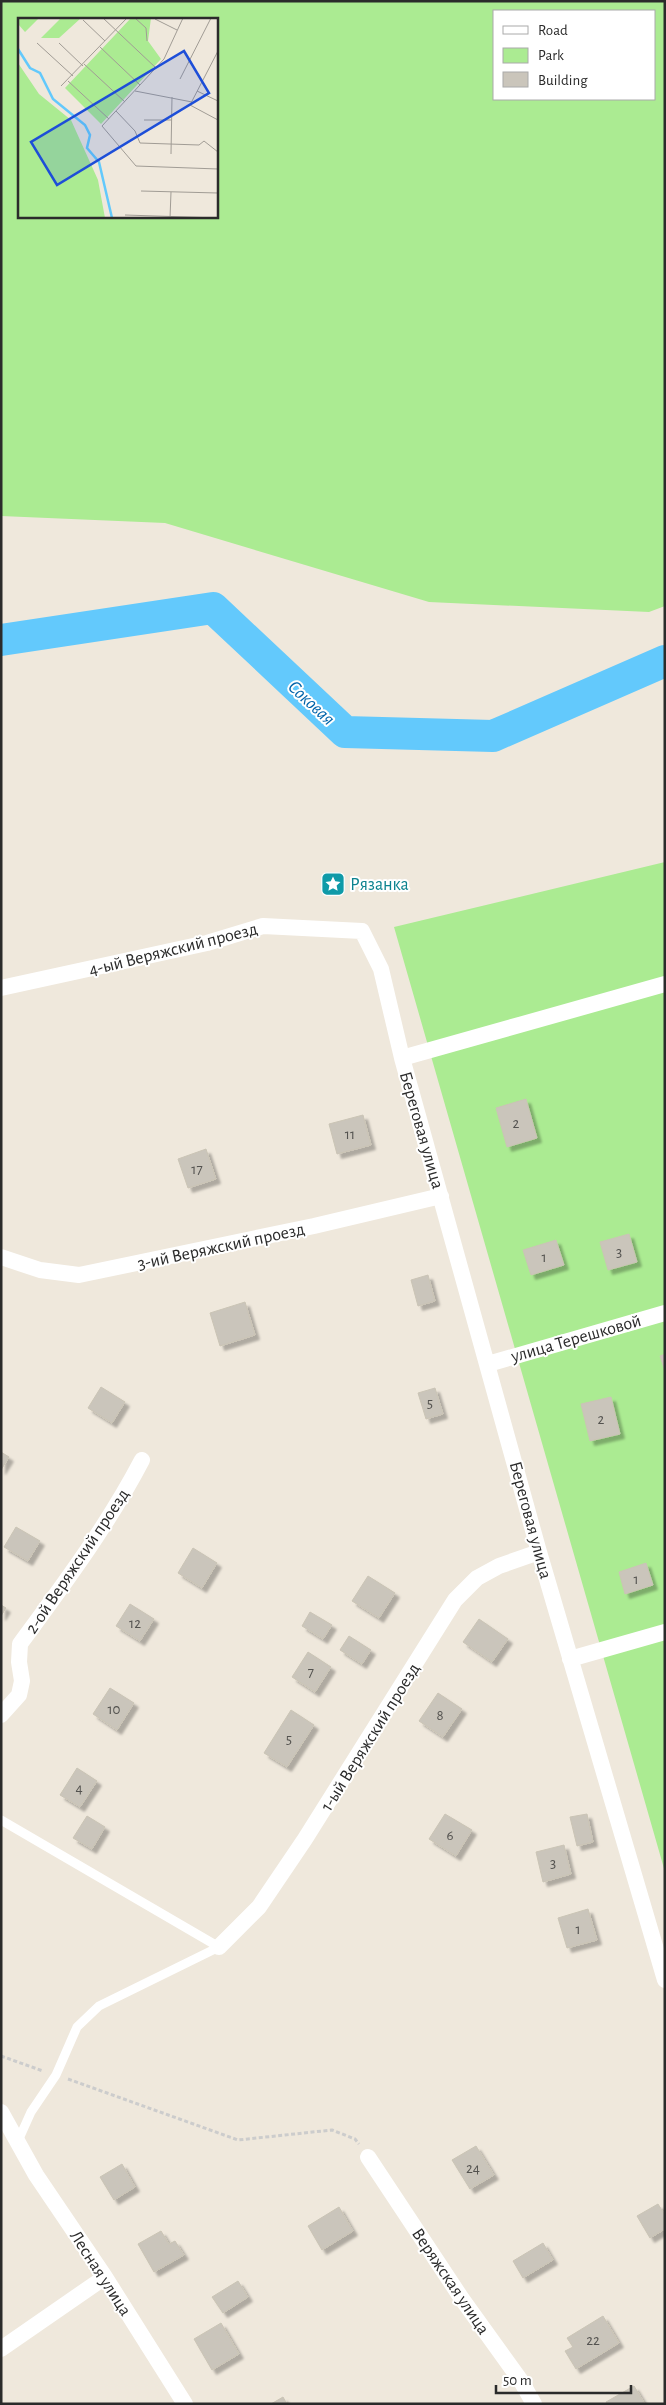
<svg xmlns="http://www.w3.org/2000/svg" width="666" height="2405" font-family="'Alegreya Sans',sans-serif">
<defs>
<filter id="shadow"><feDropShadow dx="4.5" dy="4.5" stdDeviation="1" flood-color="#0004"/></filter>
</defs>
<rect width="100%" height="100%" fill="#efe8dc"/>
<path fill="#abeb92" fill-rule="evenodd" d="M1 1H665V606L649 612 429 602 165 523 1 516ZM495 11H655V99H495ZM19 19H216V216H19Z
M665 862V1872L394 927Z"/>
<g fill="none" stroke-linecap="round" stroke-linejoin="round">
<path stroke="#63c9fc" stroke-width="32" d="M1 640 213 608 345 732 493 736 665 661"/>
</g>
<path fill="#cac5bb" stroke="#cac4b5" filter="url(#shadow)" d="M526 1099 537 1138 507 1147 496 1108Z
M363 1115 371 1145 337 1154 329 1124Z
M206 1149 216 1179 188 1188 178 1159Z
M629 1234 637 1262 608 1270 600 1242Z
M556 1240 564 1265 531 1275 523 1250Z
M428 1275 435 1301 418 1306 411 1280Z
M245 1302 255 1335 220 1346 210 1313Z
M665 1354V1371L660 1356Z
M101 1387 125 1402 112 1423 88 1408Z
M435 1388 443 1414 426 1419 418 1393Z
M611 1397 620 1434 590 1441 581 1404Z
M1 1452 9 1457 1 1470Z
M16 1527 40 1541 28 1561 4 1547Z
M193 1548 217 1563 202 1588 178 1573Z
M646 1563 653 1585 625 1594 619 1572Z
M368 1576 395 1593 379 1618 352 1601Z
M130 1604 154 1619 140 1641 116 1626Z
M1 1605 6 1608 1 1616Z
M310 1612 332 1625 323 1639 302 1626Z
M479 1619 508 1639 492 1662 463 1642Z
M349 1636 371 1650 362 1664 340 1650Z
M308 1652 331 1667 315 1692 292 1677Z
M110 1688 134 1703 117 1730 93 1714Z
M438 1693 462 1709 443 1737 419 1721Z
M291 1710 314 1725 287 1767 264 1753Z
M77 1768 97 1781 80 1807 60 1795Z
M445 1814 472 1830 456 1856 429 1839Z
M587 1814 593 1842 577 1846 570 1817Z
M87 1816 105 1827 92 1849 73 1838Z
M564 1845 571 1874 543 1882 536 1852Z
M588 1909 597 1940 567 1948 558 1918Z
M476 2146 494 2175 470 2189 452 2160Z
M122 2164 135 2187 114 2200 100 2177Z
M658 2204 665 2215V2229L650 2238 637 2216Z
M339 2207 353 2231 322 2250 308 2226Z
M161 2231 169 2244 175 2241 184 2255 154 2272 138 2244Z
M543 2243 553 2260 523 2278 513 2261Z
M238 2281 248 2297 223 2313 212 2297Z
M603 2316 619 2343 576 2369 565 2351 573 2347 567 2338Z
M221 2323 239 2354 212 2370 194 2339Z
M634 2386 645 2404H607L606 2402Z
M283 2397 287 2404H271Z"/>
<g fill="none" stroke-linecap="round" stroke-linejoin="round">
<path stroke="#ccc" stroke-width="3" stroke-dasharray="4 2.5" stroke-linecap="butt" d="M1 2056 43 2071
M68 2079 238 2140 332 2130 355 2139 359 2144"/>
<path stroke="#fff" stroke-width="9" d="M1 1820 219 1947
M18 2141 31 2112 56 2075 77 2027 99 2006 219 1947"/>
<path stroke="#fff" stroke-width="16" d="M1 988 207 943 263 926 362 931 381 969 402 1058 539 1552 665 1980
M402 1058 665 984
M1 1257 40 1270 79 1275 314 1226 441 1196
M488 1364 665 1313
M570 1659 665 1632
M1 1715 19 1695 22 1681 19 1662 20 1644C64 1584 108 1525 142 1460
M219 1947 259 1907 305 1839 455 1600 477 1578 499 1566 539 1552
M1 2112 36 2175 105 2277 185 2404
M368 2157 462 2299 521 2381 534 2404
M1 2349 105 2277"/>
</g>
<defs>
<g id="sight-square" transform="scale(1.25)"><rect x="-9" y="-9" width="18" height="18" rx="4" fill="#0f9aa8" stroke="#fff"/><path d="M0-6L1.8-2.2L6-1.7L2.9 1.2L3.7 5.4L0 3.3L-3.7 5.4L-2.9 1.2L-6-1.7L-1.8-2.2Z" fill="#fff"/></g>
</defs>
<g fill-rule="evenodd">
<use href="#sight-square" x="333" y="884"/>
</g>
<g text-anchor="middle" stroke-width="4" stroke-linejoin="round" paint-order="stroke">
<g font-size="15" fill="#53524f">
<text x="516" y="1128">2</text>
<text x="350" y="1139">11</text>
<text x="197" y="1174">17</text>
<text x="619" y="1257">3</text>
<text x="544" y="1262">1</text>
<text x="430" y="1408">5</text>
<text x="601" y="1424">2</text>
<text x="636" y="1584">1</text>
<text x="135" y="1628">12</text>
<text x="311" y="1677">7</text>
<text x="114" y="1714">10</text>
<text x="440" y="1720">8</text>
<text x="289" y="1744">5</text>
<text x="79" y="1793">4</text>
<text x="450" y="1840">6</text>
<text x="553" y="1868">3</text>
<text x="578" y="1934">1</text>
<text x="473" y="2173">24</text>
<text x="593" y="2345">22</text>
</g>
<g font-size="18" fill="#0d838f" stroke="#fff" text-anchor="start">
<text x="350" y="890">Рязанка</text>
</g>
<g font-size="18" fill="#2b2b2b" stroke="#fff">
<text transform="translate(173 949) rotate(-14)" y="6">4-ый Веряжский проезд</text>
<text transform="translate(422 1130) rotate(74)" y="6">Береговая улица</text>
<text transform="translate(221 1246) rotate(-12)" y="6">3-ий Веряжский проезд</text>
<text transform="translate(576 1338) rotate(-16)" y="6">улица Терешковой</text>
<text transform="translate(531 1520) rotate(75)" y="6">Береговая улица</text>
<text transform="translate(77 1561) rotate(-56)" y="6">2-ой Веряжский проезд</text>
<text transform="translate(370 1737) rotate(-58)" y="6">1-ый Веряжский проезд</text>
<text transform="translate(101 2273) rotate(57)" y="6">Лесная улица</text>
<text transform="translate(451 2281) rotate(56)" y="6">Веряжская улица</text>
</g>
<g font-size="19" font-style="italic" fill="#0064aa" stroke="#fff">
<text transform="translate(312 702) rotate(43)" y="7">Соковая</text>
</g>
</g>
<g transform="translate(18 18)">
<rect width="200" height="200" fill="#efe8dc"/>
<path d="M0 0H21L7 14 0 6ZM43 0H63L41 20H23ZM113 0H133L130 23 143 41 83 106 47 70ZM0 45 21 76 53 102 80 162 87 200H0Z" fill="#abeb92"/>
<path fill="none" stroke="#63c9fc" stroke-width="2.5" d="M0 31 12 50 22 55 35 81 67 107 72 117 69 130 81 144 94 200"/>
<path fill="none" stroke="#a19c95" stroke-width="1" d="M85 0 138 50M117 0 128 10 129 23M165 0 146 41 84 108 118 148 200 151M137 1 159 12M65 2 87 23M19 25 55 58M41 25 65 48M82 29 122 67M200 33 172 87 200 102M66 46 107 84M162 61 193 0M50 63 91 101M43 68 109 0M117 73 174 84M179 73 200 83M98 93 117 113 122 125 181 127 186 123 200 134M126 102H154M153 136 154 79M123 173 200 175M107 197 200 200M152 200 153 174"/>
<path fill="#1d4ed8" fill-opacity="0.15" stroke="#1d4ed8" stroke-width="2.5" d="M166 33 191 75 39 167 13 124Z"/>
<rect width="200" height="200" fill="none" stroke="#2b2b2b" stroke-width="2.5"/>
</g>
<rect width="666" height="2405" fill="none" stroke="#2b2b2b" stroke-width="5"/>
<rect x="493" y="10" width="162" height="90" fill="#ffffff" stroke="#aaaaaa"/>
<rect x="503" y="26" width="25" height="8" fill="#ffffff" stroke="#aaaaaa"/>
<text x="538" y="35" font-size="15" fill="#2b2b2b">Road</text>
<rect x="503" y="48" width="25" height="15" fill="#abeb92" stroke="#aaaaaa"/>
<text x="538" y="60" font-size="15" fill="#2b2b2b">Park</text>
<rect x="503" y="72" width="25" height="15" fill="#cac5bb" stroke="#aaaaaa"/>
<text x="538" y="85" font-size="15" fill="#2b2b2b">Building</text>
<path d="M496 2385v8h135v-8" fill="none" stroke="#2b2b2b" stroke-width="2.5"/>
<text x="503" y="2385" font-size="15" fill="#2b2b2b" stroke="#ffffff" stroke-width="4" paint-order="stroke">50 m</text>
</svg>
